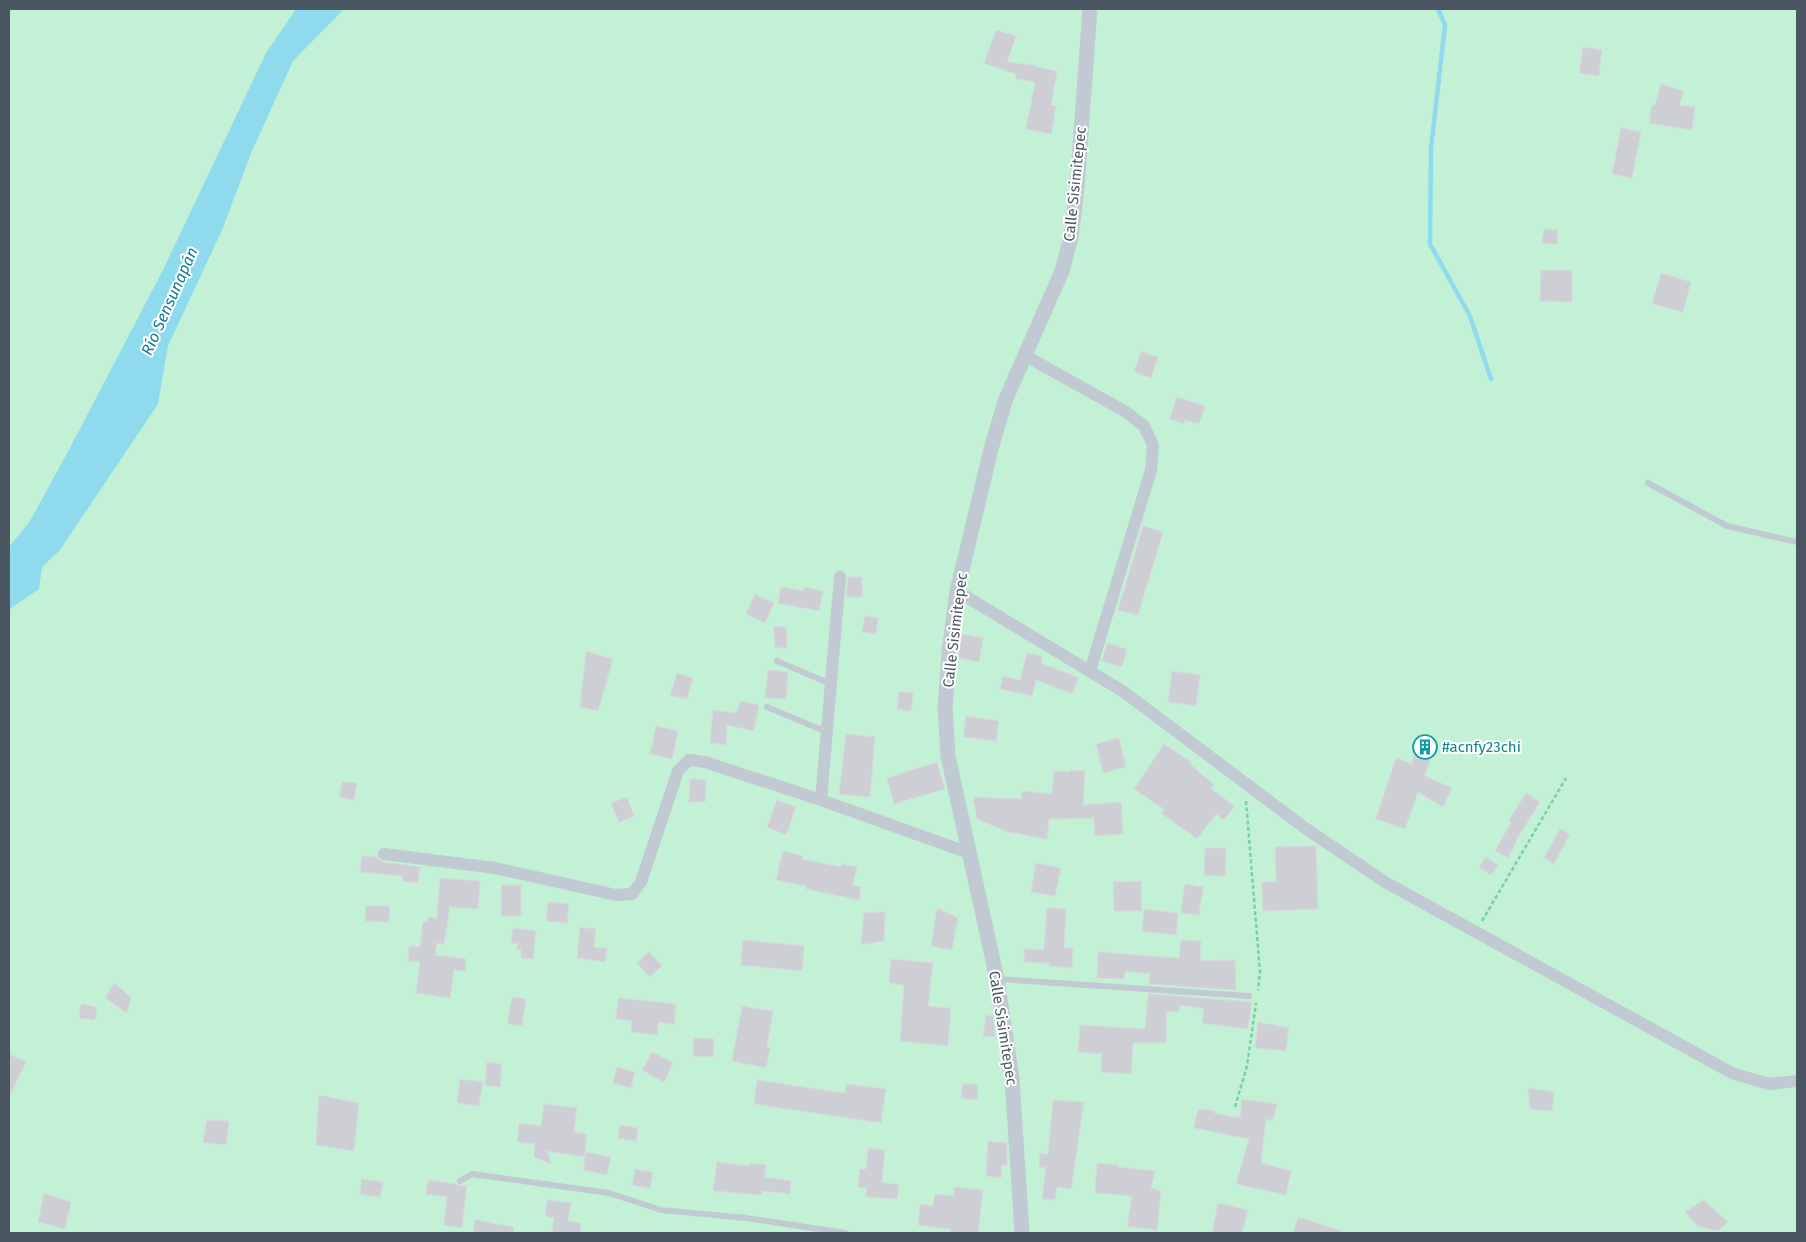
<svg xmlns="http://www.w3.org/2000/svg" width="1806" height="1242" font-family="'Fira Sans',sans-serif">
<rect width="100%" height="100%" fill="#f5f3f3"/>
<path fill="#c3f1d5" d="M9 9H1797V1233H9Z"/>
<path fill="#90daee" d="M296 9H344L293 61 252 151 222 230 168 346 158 404 60 550 42 567 39 589 11 608 9 614V547L30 521 72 444 163 270 266 53Z"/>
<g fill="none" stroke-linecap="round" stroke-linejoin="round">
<path stroke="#90daee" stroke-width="4.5" d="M1438 9 1445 25 1431 148 1430 244 1470 316 1491 379"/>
</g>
<path fill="#cdcfd5" stroke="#d7d9de" d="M996 30 1016 36 1007 62 1038 66 1037 67 1057 71 1051 105 1056 106 1051 134 1026 129 1035 82 1015 79 1016 74 984 63Z
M1583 47 1602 50 1599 76 1579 73Z
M1661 84 1684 91 1679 105 1695 107 1692 130 1649 123 1652 105H1655Z
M1621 128 1641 132 1632 178 1612 174Z
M1544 229 1558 230 1557 244 1542 243Z
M1541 270H1572V302L1540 301Z
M1661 273 1691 282 1683 312 1652 304Z
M1141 352 1158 357 1151 378 1134 372Z
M1177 397 1205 406 1199 424 1185 420 1184 424 1170 419Z
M1143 526 1163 532 1138 615 1118 610Z
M848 577H862V597H846Z
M781 587 803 591 804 587 823 591 819 611 778 603Z
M755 594 774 603 765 623 746 614Z
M865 616 878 618 876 634 862 632Z
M774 626 786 627 787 649 775 647Z
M962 634 983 638 979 662 958 658Z
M1107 643 1127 649 1122 667 1102 661Z
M586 651 613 659 598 711 580 707Z
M1027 653 1042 656 1041 663 1079 678 1072 694 1036 680 1032 696 1000 689 1003 676 1020 680Z
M768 670 788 672 786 699 765 698Z
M1172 671 1200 675 1196 706 1168 702Z
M677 673 693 678 687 699 670 695Z
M899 692 913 693 911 711 897 709Z
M740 701 759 705 754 731 727 725 726 745 710 743 713 710 737 713Z
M966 716 999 721 996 741 963 737Z
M656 726 678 731 672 759 650 754Z
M846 734 875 737 870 797 839 794Z
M1119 738 1126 767 1103 773 1096 744Z
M1416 740 1435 744 1425 776 1452 788 1443 807 1418 792 1405 829 1376 819 1396 758 1412 764Z
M1164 744 1191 762 1190 764 1214 785 1211 789 1235 806 1224 820 1216 814 1197 839 1161 813 1164 809 1134 789Z
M937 762 945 789 894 804 887 778Z
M1070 770 1085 771 1083 805 1121 802 1123 834 1095 836 1094 818 1049 819 1047 839 1008 832 977 819 973 797 1021 799 1022 791 1052 794 1054 771 1070 772Z
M690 779 706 780 705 802H689Z
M342 781 357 783 354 800 339 797Z
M1526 793 1540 802 1517 839 1508 858 1495 851 1511 822 1509 820Z
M627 797 634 816 619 822 611 803Z
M777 800 796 807 786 835 767 827Z
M1560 829 1570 834 1554 864 1544 858Z
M1316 846 1318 909 1263 911 1262 882H1276L1275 847Z
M1205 848H1226L1225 876 1204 875Z
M783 851 803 856 802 859 841 867 842 864 857 867 853 885 861 887 859 900 806 889V886L776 880Z
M362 856 376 857 383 862 420 867 418 883 402 881 403 876 360 872Z
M1486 857 1498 865 1491 875 1479 867Z
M1036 863 1061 868 1055 896 1031 892Z
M440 878 480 881 478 909 450 907 444 944 437 943 435 955 466 959 465 971 454 970 450 998 416 993 420 962 408 961 409 946 420 947 423 922H427L428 917 437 918Z
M1141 881 1142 911H1114L1113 882Z
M1185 884 1203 887 1199 915 1181 913Z
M501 885H521V916H501Z
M548 902 569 904 567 923 546 921Z
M366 906H390L389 922 365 921Z
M937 908 958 918 952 950 931 946Z
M1047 908 1066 909 1064 948H1073L1072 968 1049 966V963L1024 962V949L1044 950Z
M1144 909 1178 913 1176 935 1142 931Z
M885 912 884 941 861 945 864 913Z
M580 927 596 929 594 947 607 948 605 962 577 958Z
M513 928 536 931 533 959 521 958V950L517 949 518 944 511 943Z
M743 940 804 946 802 971 741 965Z
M1181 940 1201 941 1200 961 1235 960 1236 990 1149 984 1150 974 1125 971 1124 979 1097 978 1098 952 1179 958Z
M649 952 662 966 650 977 637 963Z
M891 959 933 963 928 1006 951 1008 948 1046 900 1041 904 985 889 983Z
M114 983 131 997 127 1013 105 998Z
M1148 994 1252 1002 1248 1029 1202 1023 1204 1009 1180 1005 1179 1012 1166 1011V1043H1133L1131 1074 1101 1072 1102 1054 1078 1052 1080 1025 1145 1029Z
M512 997 526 999 522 1026 507 1024Z
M618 998 676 1004 674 1024 659 1022 657 1035 631 1032 632 1021 616 1019Z
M81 1004 97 1007 95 1020 79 1018Z
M742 1006 773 1011 767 1047 770 1048 766 1068 732 1061Z
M986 1015 993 1016 995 1037 983 1036Z
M1258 1022 1289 1028 1286 1051 1255 1048Z
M694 1038 714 1039 713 1057 693 1056Z
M652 1052 673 1063 664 1082 642 1070Z
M9 1054 26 1062 9 1097Z
M487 1062 502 1064 500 1087 485 1085Z
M617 1067 635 1072 631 1088 613 1083Z
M460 1079 483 1082 479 1106 457 1103Z
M757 1080 845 1093 846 1084 886 1089 881 1123 754 1104Z
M963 1083 978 1085 977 1100 961 1098Z
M1528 1088 1554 1092 1552 1111 1530 1109Z
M319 1095 359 1103 354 1151 316 1145Z
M1242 1099 1277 1104 1273 1121 1266 1119 1261 1163 1291 1171 1286 1195 1236 1184 1249 1139 1194 1128 1198 1109 1215 1111 1214 1113 1240 1118Z
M1053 1100 1084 1102 1071 1189 1057 1187 1055 1200 1042 1199 1046 1168 1039 1167 1040 1153 1048 1155Z
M544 1104 577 1108 574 1132 587 1134 584 1157 547 1151 551 1164 534 1157 535 1144 517 1142 519 1123 541 1126Z
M207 1120 229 1121 226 1145 203 1142Z
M620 1125 638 1128 636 1141 618 1138Z
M988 1141 1007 1143V1165H1002L1001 1178 986 1176Z
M868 1148 885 1150 882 1182 899 1185 897 1199 866 1197 867 1188 858 1187 860 1169H866Z
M586 1152 611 1157 607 1175 583 1170Z
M717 1162 749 1166V1163L766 1165 764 1177 791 1181 790 1194 763 1191 762 1195 713 1191Z
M1097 1163 1118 1165 1117 1167 1155 1171 1151 1188 1161 1191 1157 1230 1127 1226 1132 1196 1095 1193Z
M635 1169 653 1172 650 1188 632 1185Z
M362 1179 383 1182 380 1197 360 1194Z
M428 1180 456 1184 460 1186 467 1185 462 1228 444 1225 447 1197 426 1194Z
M954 1187 983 1190 978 1233 950 1232V1229L918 1225 920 1204 933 1206 935 1194 954 1196Z
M44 1193 71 1202 65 1229 38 1222Z
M547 1200 571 1203 568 1221 581 1223 580 1233H552L554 1218 545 1216Z
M1703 1200 1728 1222 1718 1231 1698 1226 1685 1212Z
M1218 1203 1248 1210 1242 1233H1212Z
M1298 1217 1341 1231V1233H1293Z
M475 1220 514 1227 513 1233H473Z"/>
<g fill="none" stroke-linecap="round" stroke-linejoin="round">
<path stroke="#7ad0a6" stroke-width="2.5" stroke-dasharray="4 2.5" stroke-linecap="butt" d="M1246 801 1260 972 1258 990
M1482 921 1566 778
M1235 1107 1247 1066 1256 1003"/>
<path stroke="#c1cad2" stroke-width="6" d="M1648 483 1727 526 1797 542
M777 661 831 684
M767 707 827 732
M998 979 1249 996
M460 1181 472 1174 609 1193 661 1210 746 1218 846 1233"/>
<path stroke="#c1cad2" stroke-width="12" d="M1024 355 1126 412 1144 426 1153 445 1151 470 1090 671
M957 591 1124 692 1305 828 1385 882 1732 1073 1769 1084 1797 1081
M821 800 840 577
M384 854 495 868 616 895 632 894 641 882 678 771 689 760 705 762 821 800 969 853"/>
<path stroke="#c1cad2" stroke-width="15" d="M1022 1233 1012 1078 997 979 948 756 945 708 949 652 957 591 991 449 1005 401 1062 271 1071 237 1077 188 1090 9"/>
</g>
<defs>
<g id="building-ring" transform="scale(1.25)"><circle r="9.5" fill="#fff" stroke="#0f9aa8" stroke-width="1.5"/><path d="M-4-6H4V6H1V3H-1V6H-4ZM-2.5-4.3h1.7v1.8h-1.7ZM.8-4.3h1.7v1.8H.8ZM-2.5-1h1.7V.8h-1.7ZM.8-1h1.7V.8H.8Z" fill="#0f9aa8"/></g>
</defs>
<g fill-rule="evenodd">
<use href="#building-ring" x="1425" y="747"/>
</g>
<g text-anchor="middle" stroke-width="4" stroke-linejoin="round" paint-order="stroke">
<g font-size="15" fill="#4a5661" stroke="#fff">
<text transform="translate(1075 184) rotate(-84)" y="5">Calle Sisimitepec</text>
<text transform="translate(955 630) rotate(-83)" y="5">Calle Sisimitepec</text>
<text transform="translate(1003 1028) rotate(81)" y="5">Calle Sisimitepec</text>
</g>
<g font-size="15" fill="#0d838f" stroke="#fff" text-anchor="start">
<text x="1442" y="752">#acnfy23chi</text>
</g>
<g font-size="16" font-style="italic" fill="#0c7c9b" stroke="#fff">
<text transform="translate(169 301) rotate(-66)" y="6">Río Sensunapán</text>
</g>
</g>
<rect width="1806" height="1242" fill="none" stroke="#4a5661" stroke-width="20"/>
</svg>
